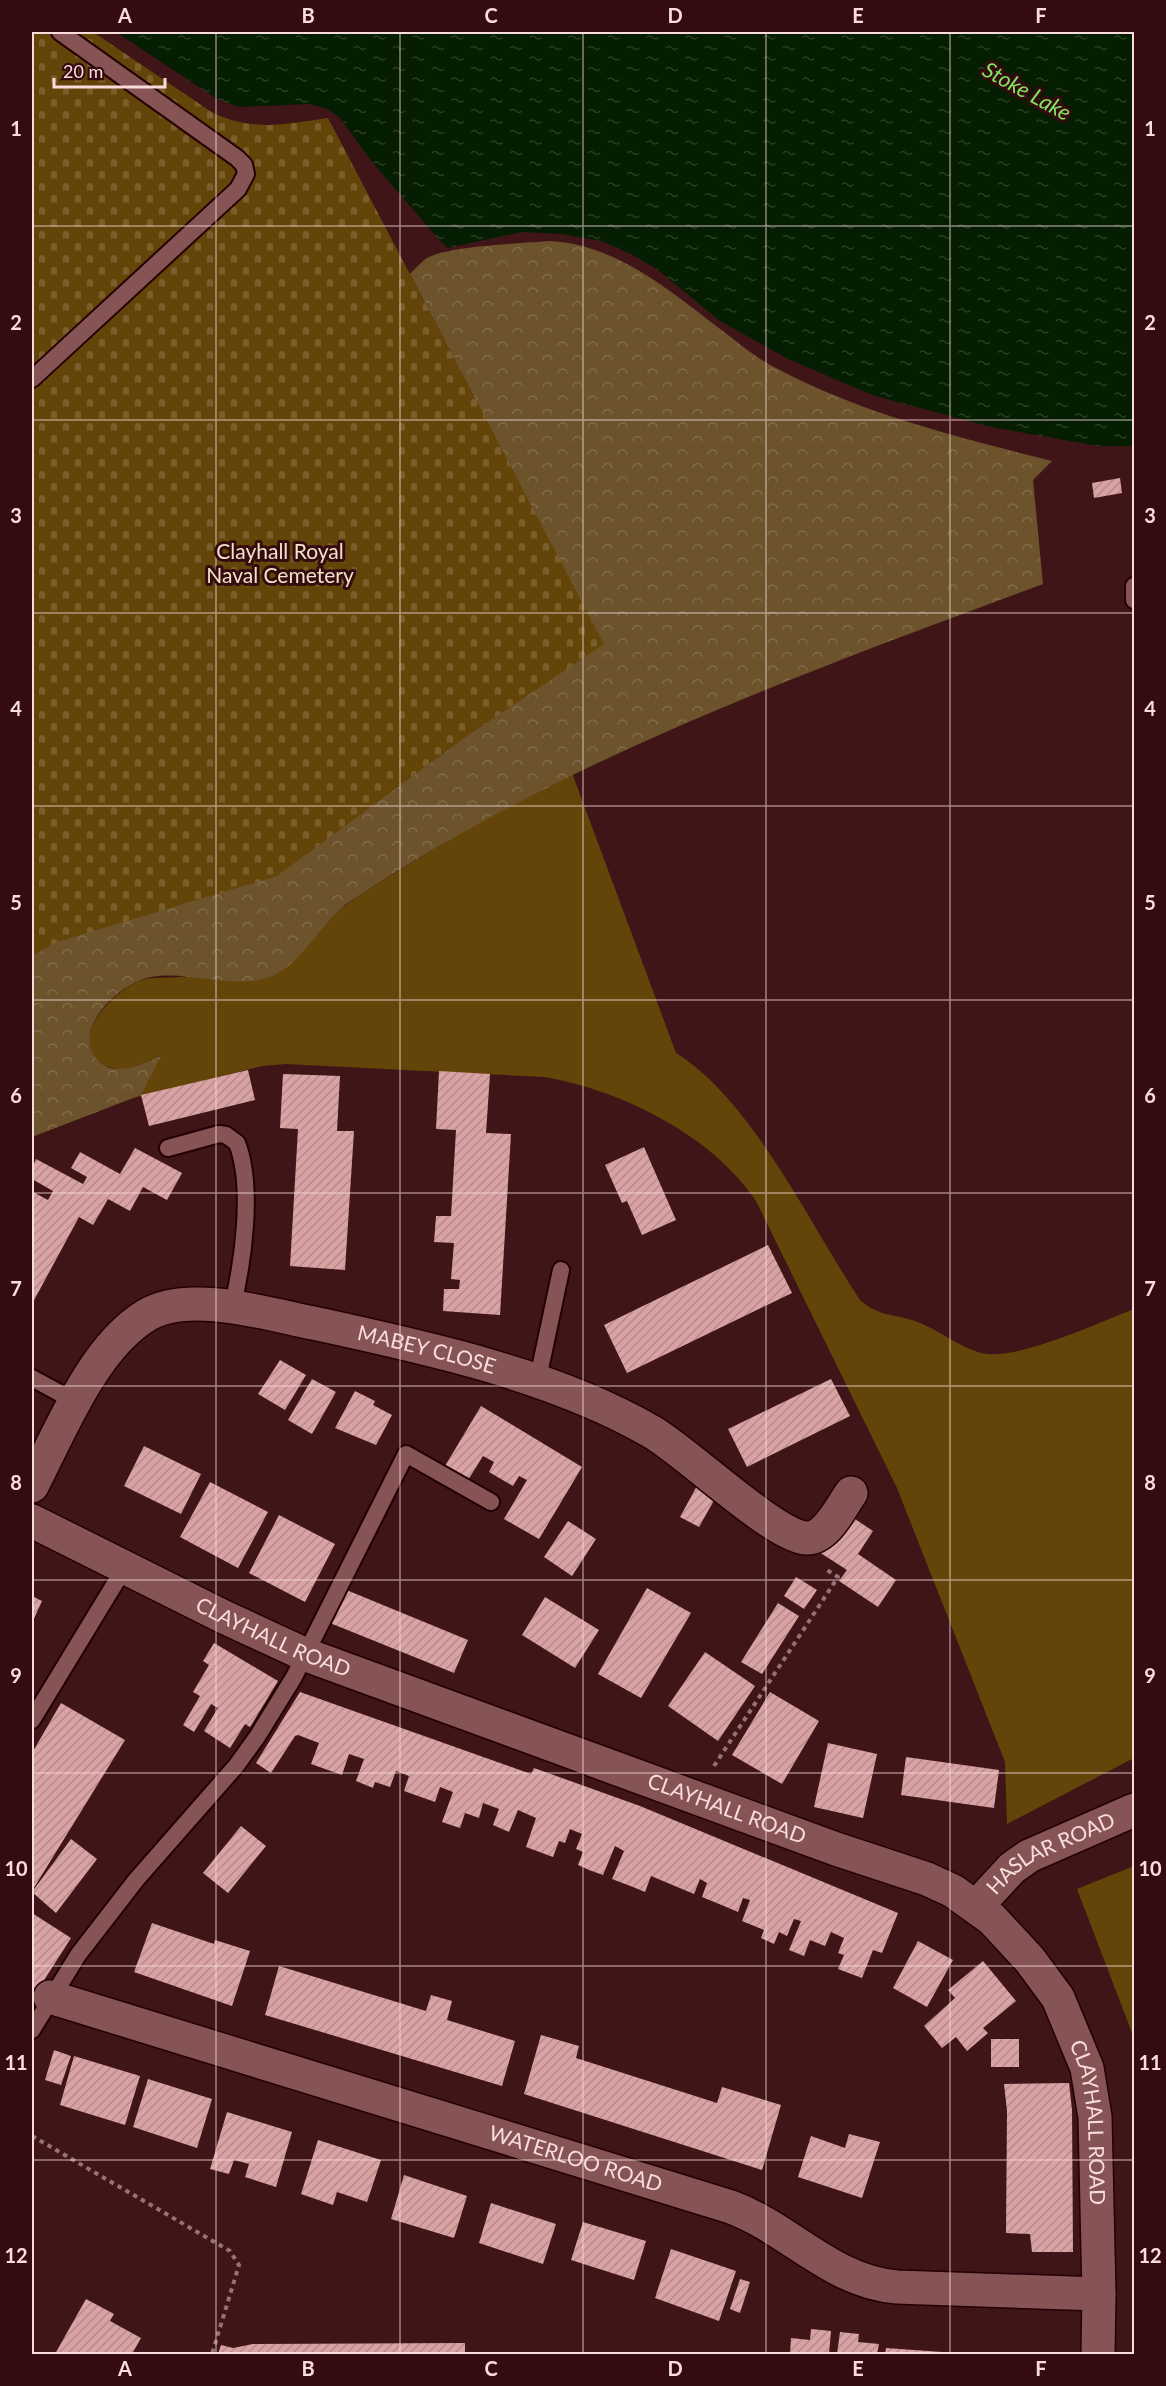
<svg xmlns="http://www.w3.org/2000/svg" width="1166" height="2386" font-family="Lato,sans-serif">
<defs>
<pattern id="forest-crowns" width="20" height="18" patternUnits="userSpaceOnUse" patternTransform="scale(1.5)"><rect width="20" height="18" fill="#6c532b"/><path d="M2 6a3 3 0 1 1 6 0M12 15a3 3 0 1 1 6 0" fill="none" stroke="#826b49"/></pattern>
<pattern id="cemetery-stones" width="16" height="16" patternUnits="userSpaceOnUse" patternTransform="scale(1.5)"><rect width="16" height="16" fill="#634509"/><path d="M2 7V4a2 2 0 0 1 4 0v3zM10 15v-3a2 2 0 0 1 4 0v3z" fill="#7a5f2c"/></pattern>
<pattern id="water-ripples" width="26" height="14" patternUnits="userSpaceOnUse" patternTransform="scale(1.5)"><rect width="26" height="14" fill="#051d00"/><path d="M2 4q2-2 4 0t4 0M15 11q2-2 4 0t4 0" fill="none" stroke="#2a3d25"/></pattern>
<pattern id="building-hatch" width="6" height="6" patternUnits="userSpaceOnUse" patternTransform="scale(1.5)"><rect width="6" height="6" fill="#daa3a3"/><path d="M-1 1l2-2M0 6l6-6M5 7l2-2" fill="none" stroke="#b68b8b"/></pattern>
</defs>
<rect width="100%" height="100%" fill="#3f1518"/>
<path fill="#634509" d="M572 773 676 1053C753 1101 810 1225 860 1300 877 1316 894 1314 915 1321 938 1329 957 1346 981 1353 1015 1362 1100 1322 1134 1309V1758L1007 1824 1005 1762 897 1488 756 1201C712 1135 621 1090 544 1077L286 1064 262 1066 129 1099 141 1095 160 1056C149 1061 137 1067 125 1069 115 1070 103 1066 96 1059 74 1034 109 998 131 985 147 975 161 979 179 977 220 973 261 962 301 954L328 918 364 892 488 816Z
M1134 1866V2038L1077 1889Z"/>
<path fill="url(#forest-crowns)" d="M551 241C619 245 675 295 728 335 742 346 757 358 772 366 859 413 957 437 1052 461L1033 480 1043 584C802 674 560 760 345 905 319 926 300 966 270 977 231 990 190 970 151 977 121 982 70 1029 97 1059 114 1079 141 1064 161 1056L141 1095 32 1137V942L298 860 457 743 495 437 410 274C415 269 421 262 427 258 448 246 524 243 551 241Z"/>
<path fill="url(#cemetery-stones)" d="M32 32H93L213 113C256 132 284 124 328 118L604 644 457 743 277 876 57 942 32 956Z"/>
<path fill="url(#water-ripples)" d="M116 32H1134V446H1098L991 427 872 395 788 359 720 321 658 270 631 254 601 241 562 234 522 232 448 248 440 241 372 162 339 117 327 109 310 104 240 107 217 99Z"/>
<path fill="url(#building-hatch)" d="M1120 478 1122 493 1094 498 1092 483Z
M248 1070 255 1100 149 1126 141 1095Z
M439 1071 490 1074 486 1133 511 1134 500 1315 443 1311 444 1289H459L460 1280 451 1279 454 1243 434 1242 436 1216H451L456 1130 436 1129Z
M283 1074 340 1076 337 1131H354L345 1270 290 1266 298 1129 280 1128Z
M644 1147 676 1220 642 1235 627 1201 622 1203 605 1165Z
M135 1148 182 1173 167 1200 143 1187 130 1211 108 1199 93 1225 79 1217 32 1304V1194L33 1192 48 1200 53 1191 32 1179V1168L36 1159 83 1184 87 1177 71 1168 80 1152 120 1174Z
M768 1245 792 1293 627 1373 604 1325Z
M280 1360 306 1375 285 1410 258 1394Z
M312 1379 336 1392 312 1434 288 1420Z
M831 1379 850 1416 747 1467 728 1429Z
M355 1391 375 1401 373 1405 392 1415 376 1445 335 1428Z
M481 1406 582 1467 539 1539 504 1519 527 1480 519 1476 513 1486 489 1472 494 1462 483 1456 468 1480 445 1466Z
M144 1446 201 1474 181 1514 124 1486Z
M210 1482 268 1512 238 1568 180 1537Z
M698 1484 717 1495 699 1527 680 1517Z
M846 1513 873 1531 858 1554 896 1580 878 1607 839 1581 847 1570 819 1552Z
M279 1515 335 1544 305 1602 249 1573Z
M568 1521 596 1539 572 1576 544 1557Z
M796 1577 817 1590 804 1609 784 1596Z
M647 1588 691 1613 641 1698 598 1674Z
M344 1589 468 1640 454 1673 330 1623Z
M32 1596 42 1601 32 1623Z
M545 1597 599 1630 575 1668 522 1635Z
M778 1603 799 1616 762 1674 741 1662Z
M214 1643 278 1681 250 1727 245 1724 230 1748 204 1731 218 1708 211 1704 194 1732 183 1725 200 1696 193 1692 209 1665 203 1661Z
M705 1652 755 1686 718 1741 668 1706Z
M300 1692 531 1774 534 1768 640 1806 898 1913 882 1953 873 1950 862 1978 838 1969 844 1955 838 1953 844 1938 831 1932 825 1946 810 1940 804 1956 789 1950 801 1921 794 1919 787 1936 779 1932 774 1944 761 1938 764 1930 742 1921 750 1900 743 1898 738 1912 724 1906 702 1897 707 1883 700 1879 694 1894 651 1876 645 1892 633 1887 612 1879 624 1851 615 1846 603 1875 589 1870 578 1865 583 1852 576 1849 582 1834 570 1829 565 1843 559 1841 553 1857 526 1847 536 1818 518 1810 509 1832 493 1825 499 1809 483 1803 479 1818 465 1813 460 1828 442 1822 453 1792 440 1787 435 1802 404 1791 409 1776 396 1771 390 1787 375 1782 373 1788 356 1781 364 1759 349 1754 342 1775 311 1764 319 1743 298 1735 295 1736 271 1773 256 1763Z
M770 1692 819 1721 782 1784 732 1755Z
M61 1703 125 1740 32 1891V1753Z
M828 1743 877 1754 863 1818 814 1807Z
M906 1757 999 1770 994 1808 901 1795Z
M241 1826 266 1846 228 1893 203 1873Z
M71 1839 97 1859 56 1913 32 1892Z
M32 1913 71 1938 32 1999Z
M152 1923 214 1944 215 1940 250 1951 232 2006 134 1972Z
M918 1941 953 1960 927 2007 893 1988Z
M983 1961 1016 2001 983 2028 988 2033 967 2051 956 2037 942 2048 924 2026 955 1998 948 1990Z
M279 1966 426 2011 431 1995 452 2001 447 2020 515 2041 502 2086 265 2015Z
M541 2035 579 2046 576 2058 717 2103 722 2087 781 2105 762 2170 524 2094Z
M991 2039H1019V2067H991Z
M54 2050 71 2056 61 2085 45 2080Z
M74 2056 140 2076 125 2125 60 2105Z
M148 2079 212 2099 197 2148 133 2127Z
M1069 2083 1072 2110 1073 2252H1032L1030 2234 1006 2233 1007 2111 1004 2084Z
M227 2112 292 2132 276 2187 245 2177 249 2164 234 2160 229 2174 210 2169Z
M849 2134 880 2142 862 2198 798 2177 811 2136 845 2148Z
M318 2140 381 2160 367 2202 337 2192 333 2205 301 2194Z
M404 2175 467 2196 454 2238 391 2219Z
M491 2203 556 2224 543 2264 479 2243Z
M583 2222 646 2241 634 2280 571 2260Z
M671 2249 736 2271 719 2321 655 2298Z
M740 2279 750 2282 740 2313 730 2309Z
M86 2299 114 2314 110 2321 141 2338 132 2354H55Z
M811 2329 831 2331 829 2354H790L791 2338 810 2340Z
M840 2332 859 2334 858 2342 879 2344 877 2354H837Z
M465 2343V2354H218L221 2345 233 2348 253 2344Z
M886 2348 942 2352V2354H885Z"/>
<g fill="none" stroke-linecap="round" stroke-linejoin="round">
<g stroke="#240004" stroke-width="20">
<path id="lane" d="M32 379 238 189 246 174 244 165 237 158 60 32
M1134 586V600
M168 1148 219 1134 226 1135 237 1143C254 1187 243 1263 232 1308
M32 1378 76 1402
M537 1383 561 1270
M32 1720 125 1567
M32 2030 78 1955 136 1880 236 1766 257 1737 294 1677 406 1454 491 1502"/>
</g>
<g stroke="#240004" stroke-width="36">
<g id="street">
<path id="s1" d="M32 1486C60 1432 93 1347 147 1315 189 1290 268 1314 313 1323 424 1347 554 1375 652 1432 688 1453 775 1537 807 1538 827 1538 841 1507 851 1493"/>
<path id="s2" d="M50 1997 731 2207C790 2229 832 2282 897 2287L1099 2294"/>
</g>
</g>
<g stroke="#240004" stroke-width="36">
<g id="secondary">
<path id="s3" d="M32 1521 224 1617 304 1654 836 1849 927 1879 953 1891 992 1919 1030 1960 1058 1998 1087 2068 1095 2117 1099 2294 1098 2354"/>
<path id="s4" d="M976 1907 1012 1868 1029 1856 1134 1810"/>
</g>
</g>
<path stroke="#977274" stroke-width="4" stroke-dasharray="4.5 4.5" stroke-linecap="butt" d="M714 1766 838 1577 827 1570
M32 2136 230 2251 239 2265 212 2354"/>
<use href="#lane" stroke="#865455" stroke-width="16"/>
<use href="#street" stroke="#865455" stroke-width="33"/>
<use href="#secondary" stroke="#865455" stroke-width="33"/>
</g>
<path fill="none" stroke="#fadcdc" stroke-width="1.5" stroke-opacity="0.55" d="M216 32V2354M400 32V2354M583 32V2354M766 32V2354M950 32V2354M32 226H1134M32 420H1134M32 613H1134M32 806H1134M32 1000H1134M32 1193H1134M32 1386H1134M32 1580H1134M32 1773H1134M32 1966H1134M32 2160H1134"/>
<g text-anchor="middle" stroke-width="6" stroke-linejoin="round" paint-order="stroke">
<g font-size="21" fill="#f2e2c8" stroke="#340b0f">
<text x="280" y="559">Clayhall Royal<tspan x="280" dy="24">Naval Cemetery</tspan></text>
</g>
<g font-size="21" fill="#fadcdc" stroke="#340b0f">
<text dy="7" stroke="none"><textPath href="#s1" startOffset="495">MABEY CLOSE</textPath></text>
<text dy="7" stroke="none"><textPath href="#s3" startOffset="268">CLAYHALL ROAD</textPath></text>
<text dy="7" stroke="none"><textPath href="#s3" startOffset="753">CLAYHALL ROAD</textPath></text>
<text dy="7" stroke="none"><textPath href="#s4" startOffset="94">HASLAR ROAD</textPath></text>
<text dy="7" stroke="none"><textPath href="#s3" startOffset="1275">CLAYHALL ROAD</textPath></text>
<text dy="7" stroke="none"><textPath href="#s2" startOffset="550">WATERLOO ROAD</textPath></text>
</g>
<g font-size="22" font-style="italic" fill="#81e35f" stroke="#340b0f">
<text transform="translate(1027 91) rotate(29)" y="8">Stoke Lake</text>
</g>
</g>
<rect width="1166" height="2386" fill="none" stroke="#340b0f" stroke-width="66"/>
<path d="M54 78v9h111v-9" fill="none" stroke="#fadcdc" stroke-width="3"/>
<text x="63" y="78" font-size="18" fill="#fadcdc" stroke="#340b0f" stroke-width="4.5" paint-order="stroke">20 m</text>
<rect x="33" y="33" width="1100" height="2320" fill="none" stroke="#fadcdc" stroke-width="2"/>
<g font-size="20" text-anchor="middle" font-weight="bold" fill="#fadcdc">
<text x="125" y="23">A</text>
<text x="308" y="23">B</text>
<text x="491" y="23">C</text>
<text x="675" y="23">D</text>
<text x="858" y="23">E</text>
<text x="1041" y="23">F</text>
<text x="16" y="136">1</text>
<text x="1150" y="136">1</text>
<text x="16" y="330">2</text>
<text x="1150" y="330">2</text>
<text x="16" y="523">3</text>
<text x="1150" y="523">3</text>
<text x="16" y="716">4</text>
<text x="1150" y="716">4</text>
<text x="16" y="910">5</text>
<text x="1150" y="910">5</text>
<text x="16" y="1103">6</text>
<text x="1150" y="1103">6</text>
<text x="16" y="1296">7</text>
<text x="1150" y="1296">7</text>
<text x="16" y="1490">8</text>
<text x="1150" y="1490">8</text>
<text x="16" y="1683">9</text>
<text x="1150" y="1683">9</text>
<text x="16" y="1876">10</text>
<text x="1150" y="1876">10</text>
<text x="16" y="2070">11</text>
<text x="1150" y="2070">11</text>
<text x="16" y="2263">12</text>
<text x="1150" y="2263">12</text>
<text x="125" y="2376">A</text>
<text x="308" y="2376">B</text>
<text x="491" y="2376">C</text>
<text x="675" y="2376">D</text>
<text x="858" y="2376">E</text>
<text x="1041" y="2376">F</text>
</g>
</svg>
